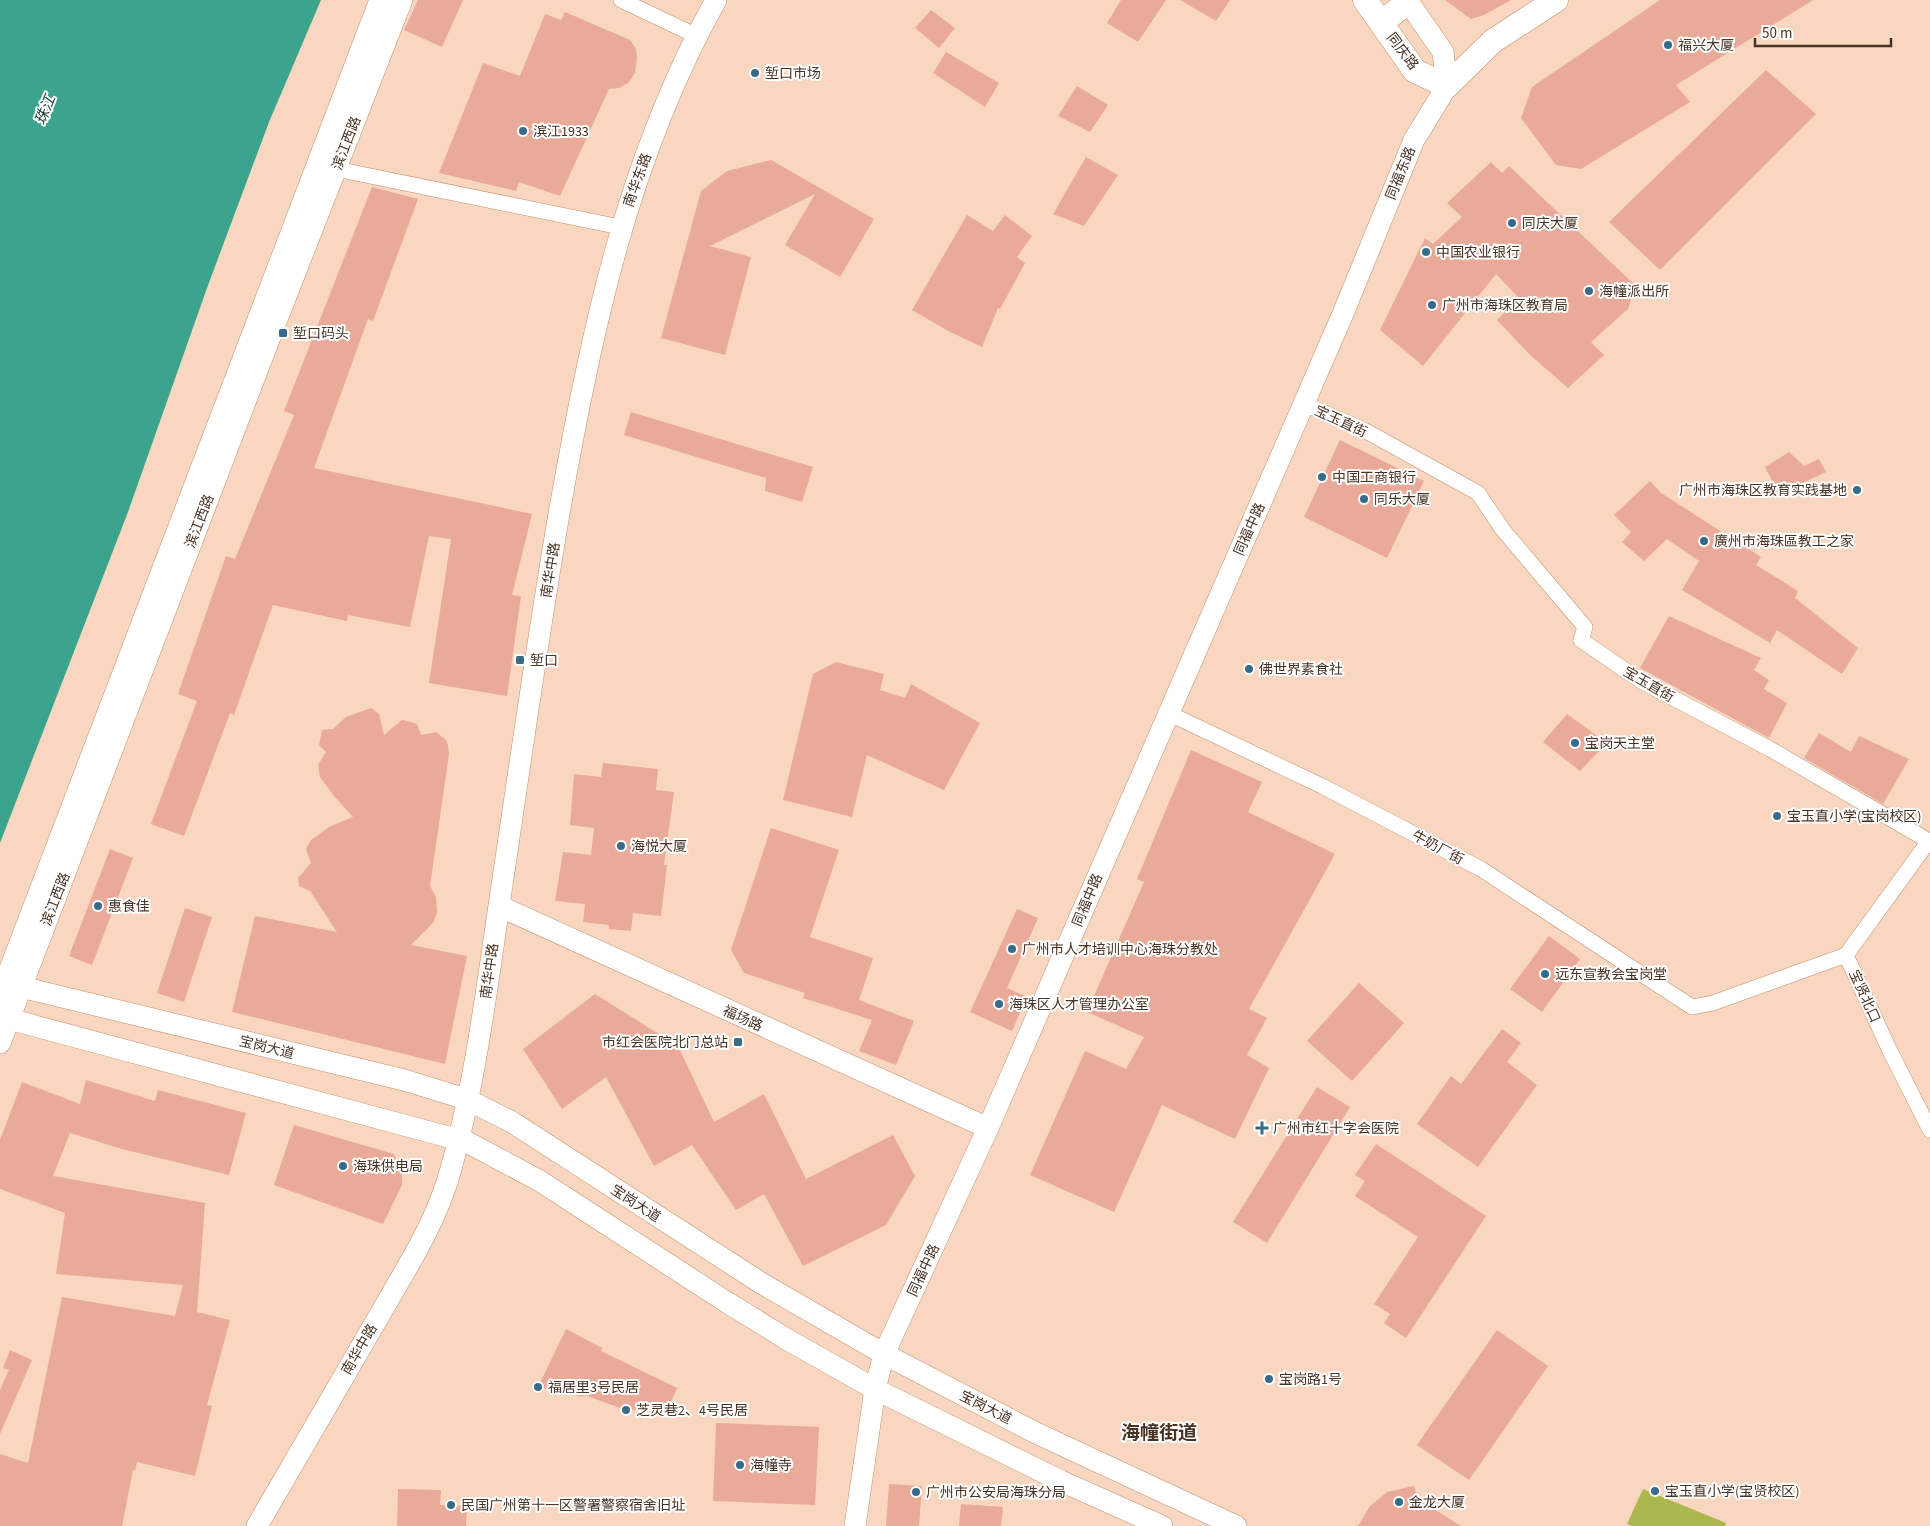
<svg xmlns="http://www.w3.org/2000/svg" width="1930" height="1526" font-family="'Source Sans 3','Noto Sans SC',sans-serif">
<rect width="100%" height="100%" fill="#f8d6c0"/>
<path fill="#acb84e" d="M1643 1489 1726 1523 1725 1526H1632L1627 1524Z"/>
<path fill="#3ca48c" d="M0 0H321L269 122 207 288 128 512 0 843Z"/>
<path fill="#eaaa99" d="M418 0H463L442 47 404 30Z
M1121 0H1166L1138 42 1107 23Z
M1180 0H1230L1216 21Z
M1445 0H1511L1484 15 1471 19Z
M1660 0H1813L1676 85 1690 102 1581 169 1556 165 1521 118 1532 87Z
M931 10 955 28 939 48 915 28Z
M565 12 630 40 636 49 637 58 635 73 628 83 619 88 609 89 560 196 519 182 516 191 439 173 483 63 520 76 545 14 561 20Z
M946 52 999 83 985 107 933 73Z
M1766 70 1816 114 1660 270 1609 222Z
M1077 86 1108 105 1090 132 1058 116Z
M1086 157 1118 175 1084 226 1053 214Z
M771 160 874 219 840 277 785 245 815 194 710 246 751 257 725 355 661 338 701 191 727 171Z
M1491 162 1502 173 1509 166 1636 286 1628 309 1591 342 1604 355 1568 388 1530 355 1497 320 1519 298 1496 274 1423 366 1380 330 1425 238 1433 244 1462 217 1447 203Z
M372 187 418 199 373 321 368 319 314 468 532 514 512 595 521 596 507 696 429 683 451 539 429 536 410 627 348 615 347 621 273 605 234 715 230 713 184 836 151 824 197 701 178 694 226 556 235 559 294 415 284 411Z
M967 215 993 231 1005 215 1032 236 1017 257 1025 263 1000 309 998 308 982 347 950 332 912 310Z
M631 412 813 467 802 502 765 491 766 478 624 435Z
M1340 440 1424 481 1387 558 1304 517Z
M1789 452 1804 466 1819 459 1826 472 1779 494 1765 467Z
M1650 481 1661 493 1761 557 1756 565 1798 591 1795 598 1858 648 1842 674 1777 630 1770 643 1682 590 1699 561 1667 539 1644 561 1622 542 1631 532 1614 515Z
M1669 616 1761 658 1754 670 1769 680 1764 689 1787 703 1769 738 1640 668Z
M836 662 884 674 880 690 905 698 911 684 980 723 944 790 867 755 852 817 783 800 813 674Z
M371 708 379 714 384 735 402 720 407 721 417 724 421 735 436 732 446 740 448 745 449 754 430 886 436 897 437 913 433 923 411 945 467 956 445 1064 232 1012 255 916 337 932 310 891 299 886 298 878 311 863 306 849 311 840 329 827 353 817 334 796 320 777 318 765 326 752 319 745 322 730 333 729 346 717Z
M1567 714 1607 743 1580 771 1543 742Z
M1819 733 1851 752 1859 736 1909 759 1883 804 1804 758Z
M1191 750 1262 782 1248 812 1335 854 1249 1009 1267 1018 1247 1055 1269 1068 1235 1139 1162 1105 1114 1212 1030 1175 1085 1051 1126 1069 1144 1037 1087 1012 1144 882 1137 879Z
M603 763 658 769 656 790 674 792 664 865H667L661 916 633 913 631 931 609 929V925L583 922 585 904 555 901 563 852 591 855 594 828 570 825 574 774 601 777Z
M771 828 839 850 810 937 873 958 859 1000 914 1021 896 1065 859 1051 872 1020 803 998 805 993 744 973 731 950Z
M110 849 133 858 92 965 69 956Z
M185 908 212 917 184 1002 157 993Z
M1017 909 1038 918 1007 988 1027 997 1012 1031 970 1012Z
M1549 936 1580 959 1542 1012 1510 989Z
M1359 983 1404 1023 1352 1081 1307 1041Z
M595 994 678 1046 714 1122 764 1094 806 1179 893 1135 915 1176 886 1225 803 1266 764 1194 736 1210 692 1145 654 1166 606 1077 562 1109 523 1049Z
M1502 1029 1521 1043 1507 1062 1537 1085 1478 1167 1417 1124 1451 1076 1461 1084Z
M86 1080 155 1101 158 1090 246 1113 229 1175 122 1149 70 1133 53 1176 205 1203 197 1312 230 1320 207 1405 212 1406 195 1476 137 1462 135 1471 133 1470 122 1526H0V1454L28 1463 62 1297 175 1316 183 1285 56 1274 65 1213 0 1189V1140L22 1082 80 1104Z
M1317 1087 1350 1107 1267 1243 1233 1222Z
M294 1125 394 1154 402 1172V1185L383 1224 274 1185Z
M1376 1144 1486 1216 1406 1338 1384 1323 1390 1314 1374 1304 1418 1237 1355 1196 1365 1181 1355 1175Z
M566 1329 602 1348 601 1351 677 1388 668 1409 626 1410 584 1395 583 1397 538 1387Z
M1497 1330 1548 1366 1469 1480 1417 1445Z
M10 1350 32 1360 0 1434V1390L9 1370 3 1368Z
M716 1423 819 1427 815 1505 713 1501Z
M889 1484 922 1486 919 1526H886Z
M1414 1486 1418 1499 1461 1526H1358L1370 1506 1387 1492Z
M398 1489 441 1490 440 1505 467 1506 466 1526H397Z
M961 1504 1003 1507 1001 1526H959Z"/>
<g fill="none" stroke-linecap="round" stroke-linejoin="round">
<g stroke="#c4906d" stroke-width="16">
<path id="street" d="M621 0 697 36
M336 169 620 227
M1304 404 1364 430 1478 493 1503 530 1585 627 1581 640 1641 681 1770 749 1929 841 1846 955
M1168 713 1322 786 1481 869 1692 1007 1713 1003 1846 955 1889 1049 1930 1130"/>
</g>
<g stroke="#c4906d" stroke-width="22">
<path id="secondary" d="M499 906 988 1128
M0 995 380 0
M0 999 21 987 404 1080 466 1099 512 1122 761 1283 884 1354 1034 1432 1236 1526
M0 1003 9 1019 467 1142 540 1181 728 1303 788 1340 875 1389 1061 1481 1162 1526
M0 1043 270 337 402 0
M257 1526C297 1456 338 1386 379 1316 404 1272 433 1228 448 1179 475 1088 487 986 501 892 520 764 538 636 560 508 591 332 628 157 716 0
M855 1526 875 1389 884 1354 988 1128 1342 316 1414 140 1447 86 1443 52 1407 0"/>
</g>
<g stroke="#c4906d" stroke-width="25">
<path id="primary" d="M1365 0 1415 71 1447 86 1493 41 1556 0
M1382 22 1408 2"/>
</g>
<use href="#street" stroke="#fff" stroke-width="15"/>
<use href="#secondary" stroke="#fff" stroke-width="21"/>
<use href="#primary" stroke="#fff" stroke-width="24"/>
</g>
<g fill="#376b88" stroke="#fff" stroke-width="2">
<circle cx="1668" cy="45" r="5"/>
<circle cx="755" cy="73" r="5"/>
<circle cx="523" cy="131" r="5"/>
<circle cx="1512" cy="223" r="5"/>
<circle cx="1426" cy="252" r="5"/>
<circle cx="1589" cy="291" r="5"/>
<circle cx="1432" cy="305" r="5"/>
<rect x="278" y="328" width="10" height="10" rx="2.5"/>
<circle cx="1322" cy="477" r="5"/>
<circle cx="1857" cy="490" r="5"/>
<circle cx="1364" cy="499" r="5"/>
<circle cx="1704" cy="541" r="5"/>
<rect x="515" y="655" width="10" height="10" rx="2.5"/>
<circle cx="1249" cy="669" r="5"/>
<circle cx="1575" cy="743" r="5"/>
<circle cx="1777" cy="816" r="5"/>
<circle cx="621" cy="846" r="5"/>
<circle cx="98" cy="906" r="5"/>
<circle cx="1012" cy="949" r="5"/>
<circle cx="1545" cy="974" r="5"/>
<circle cx="999" cy="1004" r="5"/>
<rect x="733" y="1037" width="10" height="10" rx="2.5"/>
<path d="M1259.5 1120.5h5v5h5v5h-5v5h-5v-5h-5v-5h5z"/>
<circle cx="343" cy="1166" r="5"/>
<circle cx="1269" cy="1379" r="5"/>
<circle cx="538" cy="1387" r="5"/>
<circle cx="626" cy="1410" r="5"/>
<circle cx="740" cy="1465" r="5"/>
<circle cx="1655" cy="1491" r="5"/>
<circle cx="916" cy="1492" r="5"/>
<circle cx="1399" cy="1502" r="5"/>
<circle cx="451" cy="1505" r="5"/>
</g>
<g text-anchor="middle" stroke-width="4" stroke-linejoin="round" paint-order="stroke">
<g font-size="14" fill="#473223" stroke="#fff" text-anchor="start">
<text x="1678" y="50">福兴大厦</text>
<text x="765" y="78">堑口市场</text>
<text x="533" y="136">滨江1933</text>
<text x="1522" y="228">同庆大厦</text>
<text x="1436" y="257">中国农业银行</text>
<text x="1599" y="296">海幢派出所</text>
<text x="1442" y="310">广州市海珠区教育局</text>
<text x="293" y="338">堑口码头</text>
<text x="1332" y="482">中国工商银行</text>
<text x="1847" y="495" text-anchor="end">广州市海珠区教育实践基地</text>
<text x="1374" y="504">同乐大厦</text>
<text x="1714" y="546">廣州市海珠區教工之家</text>
<text x="530" y="665">堑口</text>
<text x="1259" y="674">佛世界素食社</text>
<text x="1585" y="748">宝岗天主堂</text>
<text x="1787" y="821">宝玉直小学(宝岗校区)</text>
<text x="631" y="851">海悦大厦</text>
<text x="108" y="911">惠食佳</text>
<text x="1022" y="954">广州市人才培训中心海珠分教处</text>
<text x="1555" y="979">远东宣教会宝岗堂</text>
<text x="1009" y="1009">海珠区人才管理办公室</text>
<text x="728" y="1047" text-anchor="end">市红会医院北门总站</text>
<text x="1273" y="1133">广州市红十字会医院</text>
<text x="353" y="1171">海珠供电局</text>
<text x="1279" y="1384">宝岗路1号</text>
<text x="548" y="1392">福居里3号民居</text>
<text x="636" y="1415">芝灵巷2、4号民居</text>
<text x="750" y="1470">海幢寺</text>
<text x="1665" y="1496">宝玉直小学(宝贤校区)</text>
<text x="926" y="1497">广州市公安局海珠分局</text>
<text x="1409" y="1507">金龙大厦</text>
<text x="461" y="1510">民国广州第十一区警署警察宿舍旧址</text>
</g>
<g font-size="14" fill="#473223" stroke="#fff">
<text transform="translate(1403 51) rotate(53)" y="5">同庆路</text>
<text transform="translate(346 143) rotate(-69)" y="5">滨江西路</text>
<text transform="translate(1400 173) rotate(-68)" y="5">同福东路</text>
<text transform="translate(637 180) rotate(-70)" y="5">南华东路</text>
<text transform="translate(1341 421) rotate(25)" y="5">宝玉直街</text>
<text transform="translate(199 521) rotate(-69)" y="5">滨江西路</text>
<text transform="translate(1249 529) rotate(-66)" y="5">同福中路</text>
<text transform="translate(550 570) rotate(-81)" y="5">南华中路</text>
<text transform="translate(1649 684) rotate(30)" y="5">宝玉直街</text>
<text transform="translate(1438 847) rotate(28)" y="5">牛奶厂街</text>
<text transform="translate(55 899) rotate(-69)" y="5">滨江西路</text>
<text transform="translate(1087 900) rotate(-67)" y="5">同福中路</text>
<text transform="translate(489 971) rotate(-82)" y="5">南华中路</text>
<text transform="translate(1865 996) rotate(66)" y="5">宝贤北口</text>
<text transform="translate(743 1018) rotate(24)" y="5">福场路</text>
<text transform="translate(267 1047) rotate(14)" y="5">宝岗大道</text>
<text transform="translate(636 1203) rotate(33)" y="5">宝岗大道</text>
<text transform="translate(923 1270) rotate(-65)" y="5">同福中路</text>
<text transform="translate(359 1349) rotate(-60)" y="5">南华中路</text>
<text transform="translate(986 1407) rotate(27)" y="5">宝岗大道</text>
</g>
<g font-size="15" font-style="italic" fill="#18372f" stroke="#fff">
<text transform="translate(45 110) rotate(-68)" y="5">珠江</text>
</g>
<g font-size="19" font-weight="bold" fill="#473223" stroke="#fff">
<text x="1159" y="1439">海幢街道</text>
</g>
</g>
<path d="M1755 38v8h136v-8" fill="none" stroke="#473223" stroke-width="2.5"/>
<text x="1762" y="38" font-size="15" fill="#473223" stroke="#ffffff" stroke-width="4" paint-order="stroke">50 m</text>
</svg>
